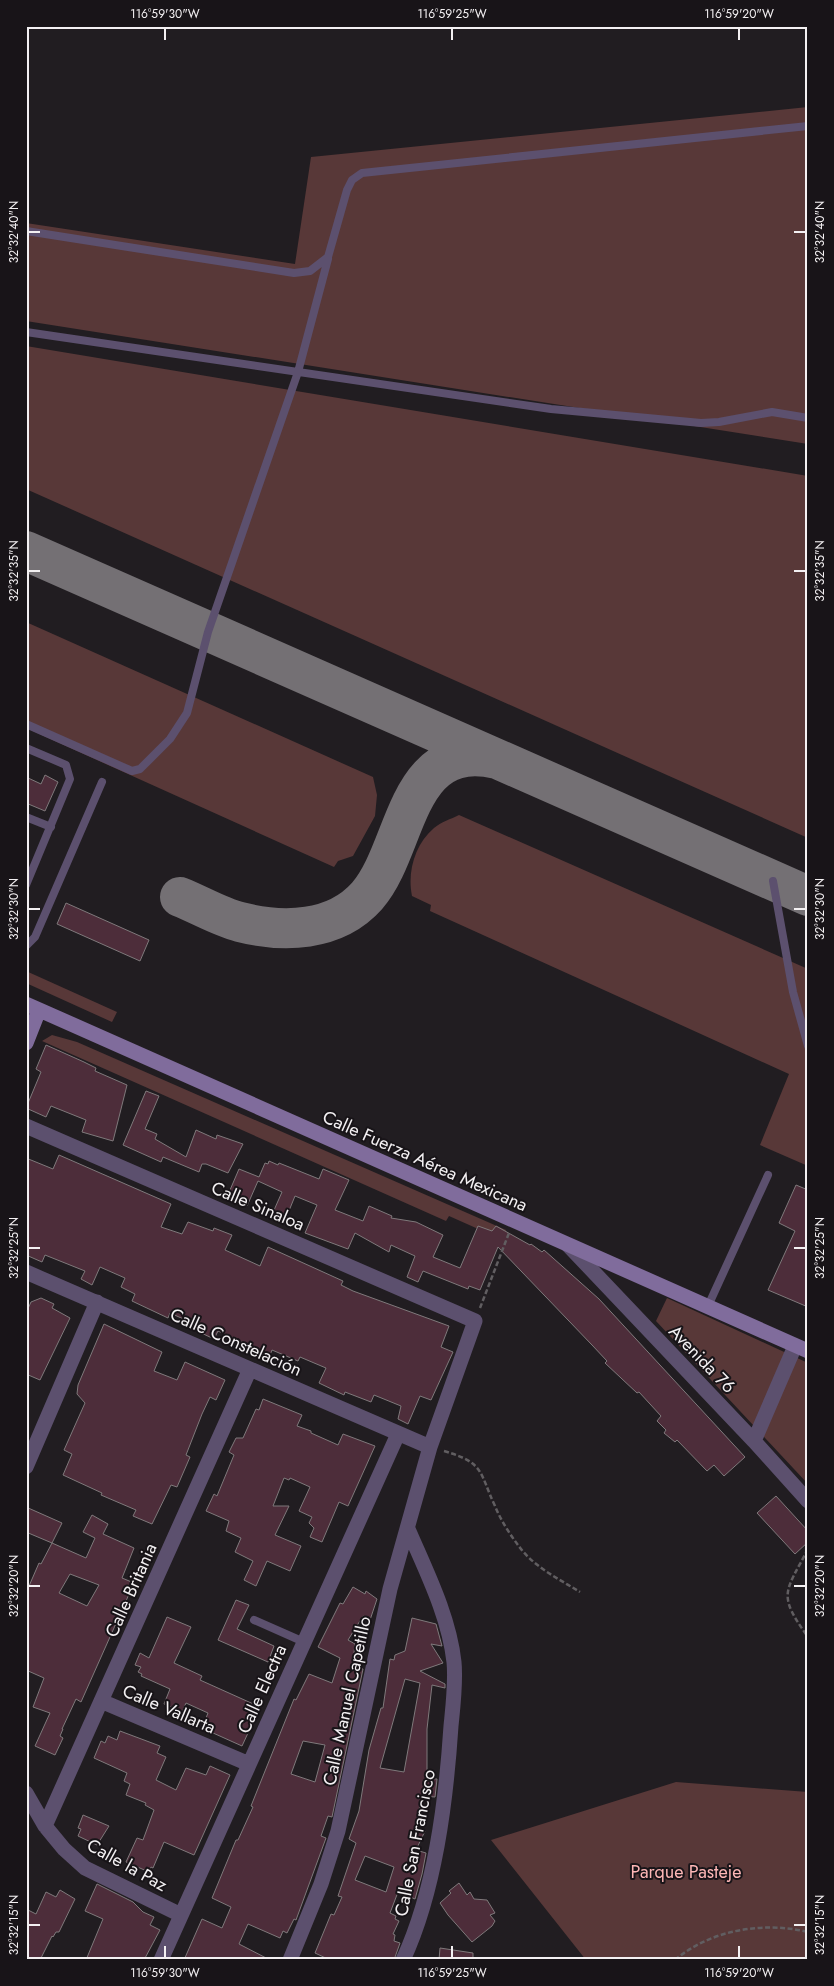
<svg xmlns="http://www.w3.org/2000/svg" width="834" height="1986" font-family="Jost,sans-serif">
<rect width="100%" height="100%" fill="#211d21"/>
<path fill="#583838" d="M808 107V444L26 321V223L295 264 311 157Z
M26 346 808 476V838L26 489Z
M26 622 373 777 377 795 375 816 353 856 338 861 334 867 26 728Z
M459 815 808 969V1166L760 1145 789 1074 430 911 431 905 412 896C407 872 415 844 434 828 441 822 451 819 459 815Z
M26 971 117 1012 112 1022 26 983Z
M52 1035 77 1042 506 1230 503 1240 449 1216 446 1221 42 1041Z
M667 1298 808 1363V1484L656 1321Z
M676 1782 808 1792V1960H586L491 1840Z"/>
<g fill="none" stroke-linecap="round" stroke-linejoin="round">
<path stroke="#747074" stroke-width="40" d="M26 551 808 896
M180 897C200 905 220 917 240 922 283 933 335 932 367 896 409 848 403 738 497 759"/>
</g>
<path fill="#4d2d3a" stroke="#7f797b" fill-rule="evenodd" d="M45 775 58 782 45 811 26 803V777L41 784Z
M66 903 149 940 140 961 57 924Z
M46 1045 84 1062 96 1068 95 1071 127 1085 113 1141 82 1132 86 1120 51 1106 46 1117 26 1108 41 1072 36 1069Z
M146 1091 159 1096 145 1129 157 1134 155 1139 186 1157 196 1130 216 1139 217 1135 243 1144 228 1173 206 1164H202L199 1172 163 1157 161 1162 123 1145Z
M59 1155 171 1204 161 1227 182 1234 188 1222 213 1231 214 1228 232 1235 225 1250 260 1266 268 1247 343 1281 341 1285 353 1291 449 1326 441 1347 453 1352 431 1400 420 1396 408 1424 398 1419 401 1406 374 1395 371 1402 345 1392 344 1395 319 1383 326 1368 300 1357 298 1361 272 1350 268 1360 248 1351 250 1346 218 1331 214 1339 195 1330 197 1325 170 1313 168 1318 132 1301 135 1294 121 1287 125 1278 100 1267 92 1285 81 1279 85 1271 45 1255 42 1262 26 1255V1158L53 1169Z
M269 1161 278 1165 279 1163 319 1179 323 1169 349 1180 335 1210 363 1221 369 1206 392 1216 391 1218 416 1222 443 1235 433 1257 460 1268 478 1226 492 1231 496 1226 530 1245 531 1244 542 1252 544 1250 599 1299 745 1457 724 1476 714 1465 707 1471 677 1440 675 1442 664 1433 666 1430 657 1421 661 1416 639 1392 637 1393 605 1363 607 1361 592 1345 498 1247 480 1290 469 1286 468 1289 423 1271 418 1282 407 1277 415 1256 391 1245 389 1252 355 1233 348 1249 305 1233 317 1205 295 1196 284 1223 271 1217 282 1192 258 1181 247 1206 227 1197 239 1169 259 1177 265 1163 268 1164Z
M796 1185 808 1190V1307L768 1290 795 1231 779 1223Z
M41 1298 54 1304 52 1308 70 1318 40 1380 26 1374V1313L31 1302Z
M104 1324 162 1352 154 1371 177 1380 185 1362 225 1380 216 1400 210 1397 202 1414 186 1455 190 1457 177 1487 171 1485 152 1524 133 1516 136 1510 101 1495 102 1493 63 1475 72 1454 64 1450 85 1403 77 1394 78 1385Z
M263 1399 302 1415 297 1426 311 1431V1433L338 1445 343 1434 375 1446 348 1506 339 1502 322 1542 310 1537 314 1528 309 1523 312 1517 299 1511 310 1487 290 1478 289 1480 284 1478 273 1506H289L275 1535 301 1546 290 1571 267 1561 256 1586 244 1580 253 1561 235 1552 241 1538 226 1531 229 1521 206 1511 214 1494 217 1496 234 1455 229 1452 236 1438H243L256 1409 259 1410Z
M776 1496 808 1531V1542L795 1554 757 1513Z
M26 1507 62 1523 52 1543 26 1532Z
M92 1515 108 1524 103 1534 134 1548 122 1578 134 1583 81 1702 76 1699 62 1729H63L60 1736 63 1738 55 1755 35 1746 50 1713 33 1707 44 1678 26 1670V1593L39 1563 41 1564 52 1543 86 1558 95 1538 83 1532ZM70 1574 99 1585 87 1606 59 1593Z
M353 1587 365 1594 366 1591 377 1599 370 1620 363 1616 348 1640 355 1644 354 1653 362 1656 358 1668 363 1669 332 1817 328 1816 321 1836 326 1838 296 1920 294 1919 287 1933 283 1931 280 1938 248 1924 239 1944 270 1960H184L202 1919 222 1928 231 1907 212 1898 236 1840H238L253 1807 251 1806 259 1786 294 1699 296 1700 309 1674 332 1683 340 1658 318 1647 340 1603 343 1604ZM303 1741 325 1745 315 1782 291 1774Z
M236 1600 249 1605 237 1629 274 1646 268 1662 218 1640Z
M167 1617 191 1627 174 1663 202 1676 200 1680 260 1707 242 1746 202 1728 208 1713 186 1703 182 1712 164 1704 170 1689 141 1676 142 1674 138 1672 141 1667 135 1665 140 1653 149 1658Z
M412 1618 436 1624 442 1646 431 1644 443 1663 420 1671 445 1684V1688L432 1685 427 1729V1779H437L435 1797 421 1796 417 1827 419 1830 425 1831 416 1850 426 1853 422 1874 415 1899 398 1892 390 1913 396 1916 395 1919 399 1921 393 1934 395 1935 394 1941 400 1943 394 1960H330L315 1953 331 1914 334 1915 342 1897 338 1896 356 1843 349 1839 359 1811 369 1750 381 1708H383L390 1659 394 1660 395 1655 405 1651ZM405 1679 420 1683 404 1772 380 1768ZM365 1856 394 1867 386 1892 355 1880Z
M120 1731 160 1746 157 1753 166 1757 156 1780 176 1790 186 1768 206 1775 210 1766 230 1775 194 1855 164 1842 153 1868 151 1867 149 1872 126 1862 137 1838 143 1840 154 1810 145 1805 146 1803 126 1795 130 1784 124 1781 127 1773 94 1758 101 1741 105 1743 108 1736 117 1740Z
M83 1815 109 1826 97 1845 78 1836 81 1829 78 1828Z
M459 1883 467 1895 470 1892 474 1899 487 1900 495 1913 490 1915 495 1921 492 1926 472 1942 448 1915 440 1903 451 1893 449 1891Z
M97 1884 133 1902 143 1912 154 1917 150 1925 160 1930 144 1960H86L103 1919 85 1911Z
M60 1890 75 1899 59 1932H56L53 1937 52 1936 40 1960H26V1909L36 1914 46 1892 56 1897Z
M440 1948 473 1953V1960H439Z"/>
<g fill="none" stroke-linecap="round" stroke-linejoin="round">
<path stroke="#615e61" stroke-width="2.5" stroke-dasharray="5 2.5" stroke-linecap="butt" d="M480 1308 509 1233
M444 1451C485 1463 479 1472 495 1506 501 1521 511 1536 521 1549 536 1568 559 1579 580 1592
M808 1549C785 1593 777 1594 808 1637
M675 1960C710 1930 763 1921 808 1932"/>
<path stroke="#5c506e" stroke-width="8" d="M26 231 294 273 310 271 328 257 347 190 352 180 362 173 808 126
M26 332 551 409 701 423 719 422 772 412 808 418
M26 724 132 771 140 769 170 739 187 713 208 632 298 372 328 259
M26 748 66 765 70 779 26 885
M26 817 51 827
M773 881 793 992 808 1046
M26 946 35 937 102 782
M708 1306 768 1175
M254 1620 304 1642"/>
<path stroke="#5c506e" stroke-width="15" d="M26 1126 475 1321 430 1447 390 1589 338 1831 321 1884 290 1960
M568 1245 754 1441 808 1501
M26 1272 430 1447
M754 1441 795 1346
M26 1467 97 1302
M101 1701 249 1764
M26 1793 45 1826 64 1849 85 1868 181 1915
M45 1826 250 1369
M161 1960 398 1434
M403 1960C435 1891 446 1802 451 1726 453 1706 456 1682 454 1662 449 1616 426 1571 408 1529"/>
<path stroke="#806c9c" stroke-width="15" d="M26 1004 808 1351
M26 1043 39 1010"/>
</g>
<path fill="none" stroke="#f3f0f2" stroke-width="2" d="M165 28V40M452 28V40M739 28V40M28 232H40M794 232H806M28 571H40M794 571H806M28 909H40M794 909H806M28 1248H40M794 1248H806M28 1586H40M794 1586H806M28 1925H40M794 1925H806M165 1946V1958M452 1946V1958M739 1946V1958"/>
<g text-anchor="middle" stroke-width="4" stroke-linejoin="round" paint-order="stroke">
<g font-size="18" fill="#f3f0f2" stroke="#181418">
<text transform="translate(425 1161) rotate(24)" y="6">Calle Fuerza Aérea Mexicana</text>
<text transform="translate(258 1206) rotate(23)" y="6">Calle Sinaloa</text>
<text transform="translate(236 1342) rotate(24)" y="6">Calle Constelación</text>
<text transform="translate(702 1359) rotate(46)" y="6">Avenida 76</text>
<text transform="translate(131 1590) rotate(-66)" y="6">Calle Britania</text>
<text transform="translate(262 1689) rotate(-66)" y="6">Calle Electra</text>
<text transform="translate(347 1701) rotate(-78)" y="6">Calle Manuel Capetillo</text>
<text transform="translate(169 1709) rotate(23)" y="6">Calle Vallarta</text>
<text transform="translate(415 1843) rotate(-79)" y="6">Calle San Francisco</text>
<text transform="translate(127 1865) rotate(29)" y="6">Calle la Paz</text>
</g>
<g font-size="18" fill="#fdb7b6" stroke="#181418">
<text x="686" y="1878">Parque Pasteje</text>
</g>
</g>
<rect width="834" height="1986" fill="none" stroke="#181418" stroke-width="55"/>
<rect x="28" y="28" width="778" height="1930" fill="none" stroke="#f3f0f2" stroke-width="2"/>
<g font-size="12" text-anchor="middle" fill="#f3f0f2">
<text x="165" y="18">116°59'30"W</text>
<text x="452" y="18">116°59'25"W</text>
<text x="739" y="18">116°59'20"W</text>
<text transform="translate(14 232) rotate(-90)" y="4">32°32'40"N</text>
<text transform="translate(820 232) rotate(-90)" y="4">32°32'40"N</text>
<text transform="translate(14 571) rotate(-90)" y="4">32°32'35"N</text>
<text transform="translate(820 571) rotate(-90)" y="4">32°32'35"N</text>
<text transform="translate(14 909) rotate(-90)" y="4">32°32'30"N</text>
<text transform="translate(820 909) rotate(-90)" y="4">32°32'30"N</text>
<text transform="translate(14 1248) rotate(-90)" y="4">32°32'25"N</text>
<text transform="translate(820 1248) rotate(-90)" y="4">32°32'25"N</text>
<text transform="translate(14 1586) rotate(-90)" y="4">32°32'20"N</text>
<text transform="translate(820 1586) rotate(-90)" y="4">32°32'20"N</text>
<text transform="translate(14 1925) rotate(-90)" y="4">32°32'15"N</text>
<text transform="translate(820 1925) rotate(-90)" y="4">32°32'15"N</text>
<text x="165" y="1977">116°59'30"W</text>
<text x="452" y="1977">116°59'25"W</text>
<text x="739" y="1977">116°59'20"W</text>
</g>
</svg>
